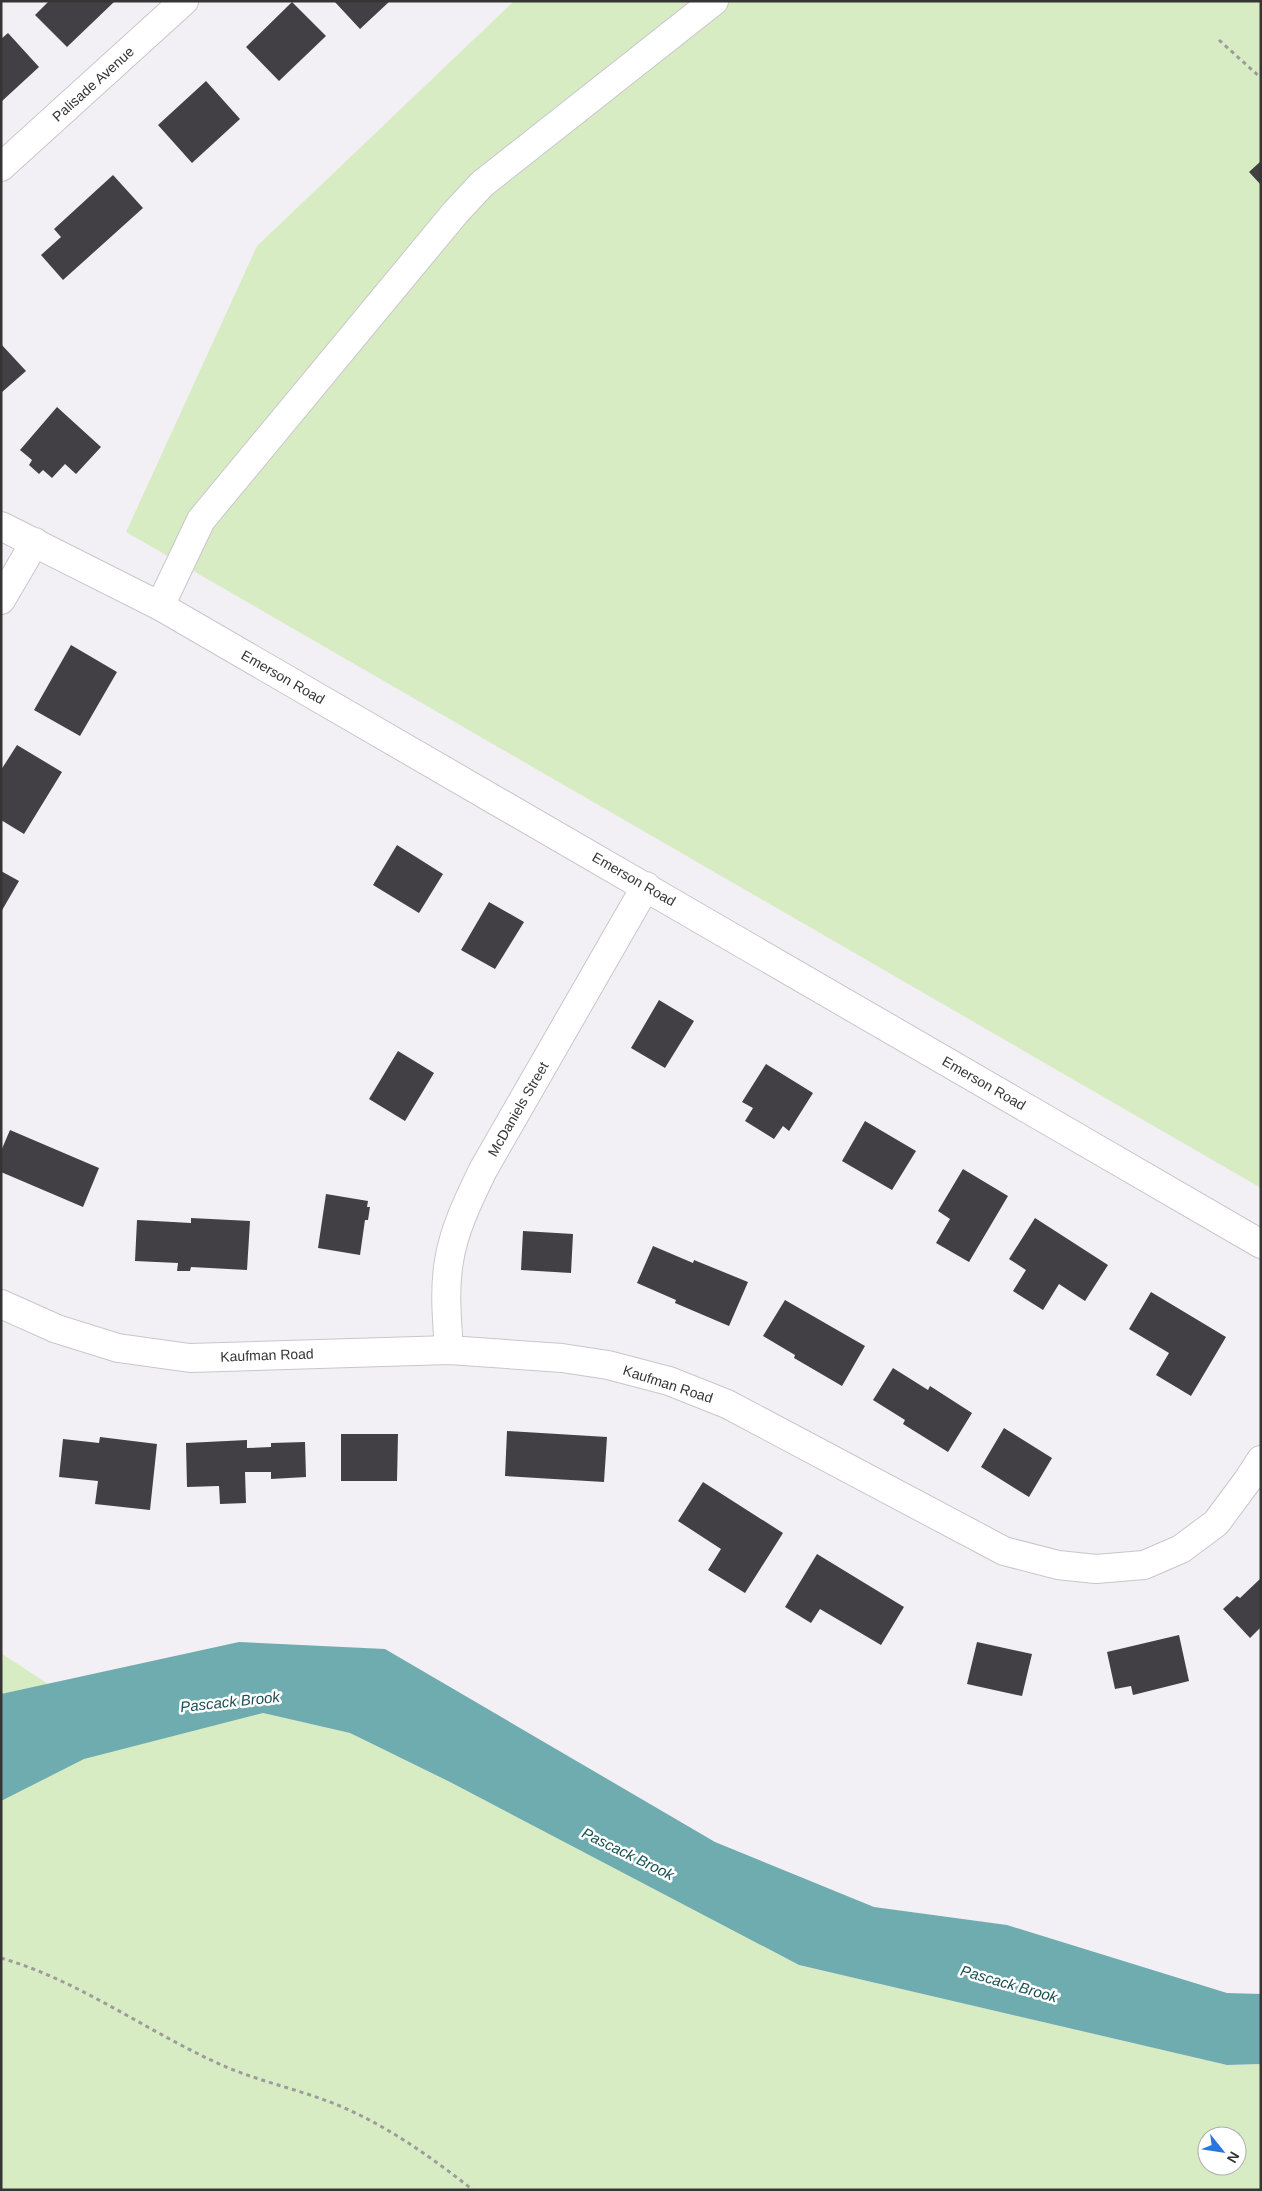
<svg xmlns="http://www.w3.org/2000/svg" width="1262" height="2191" font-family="Arial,sans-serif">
<rect width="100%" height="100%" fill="#f3f0f5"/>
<path fill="#d8ecc4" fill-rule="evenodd" d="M514 1H1261V1188L126 532 257 246Z
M1 1653 48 1684 263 1713 350 1733 450 1782 799 1965 1227 2065 1261 2064V2190H1ZM1207 2136H1237V2166H1207Z"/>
<path fill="#6facb0" d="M239 1642 385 1649 715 1842 874 1907 1007 1925 1227 1993 1261 1994V2064L1227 2065 799 1965 450 1782 350 1733 263 1713 84 1759 1 1801V1694Z"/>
<path fill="#424044" d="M49 1H115L67 47 35 15Z
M334 1H390L360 29Z
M292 2 326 36 279 81 246 47Z
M8 33 39 67 1 102V39Z
M206 81 240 119 192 163 158 125Z
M1261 161V185L1249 172Z
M113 175 143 208 63 280 41 255 61 237 54 229Z
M1 344 26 371 1 393Z
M57 407 101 447 76 474 65 464 52 478 43 470 39 474 29 465 32 460 20 450Z
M71 645 117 672 80 736 34 710Z
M17 745 62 772 24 834 1 820V770Z
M397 845 443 874 419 913 373 885Z
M1 871 19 881 1 912Z
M489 902 524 922 495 969 461 950Z
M659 1000 694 1021 665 1068 631 1048Z
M398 1051 434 1073 405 1121 369 1099Z
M766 1064 813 1093 789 1131 783 1126 774 1139 745 1121 753 1108 742 1102Z
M865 1121 916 1151 892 1190 842 1161Z
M10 1130 99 1168 83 1207 1 1172V1151Z
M963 1169 1008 1196 969 1262 936 1243 950 1219 938 1211Z
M326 1194 368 1201 367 1207H370L368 1220H365L360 1255 318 1248Z
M191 1218 250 1221 247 1270 191 1267 190 1271H177L178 1263 135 1261 137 1220 191 1223Z
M1035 1218 1108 1265 1085 1301 1059 1284 1043 1310 1013 1291 1026 1270 1009 1259Z
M523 1231 573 1234 571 1273 521 1270Z
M653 1246 693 1263 694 1260 748 1282 729 1326 675 1303 676 1300 637 1283Z
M1151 1292 1226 1337 1191 1396 1156 1375 1169 1353 1129 1329Z
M785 1300 865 1346 842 1386 794 1358 795 1355 763 1336Z
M893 1368 928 1390 930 1386 972 1413 948 1452 903 1424 905 1420 873 1400Z
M1004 1428 1052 1458 1029 1497 981 1467Z
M507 1431 607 1437 604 1482 505 1476Z
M341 1434H398L397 1481H341Z
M100 1437 157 1444 150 1510 95 1504 98 1481 59 1477 63 1439 99 1443Z
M247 1440V1448L271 1447V1443L305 1442 306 1477 271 1479V1472H245L246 1503 220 1504 219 1486 187 1487 186 1443Z
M703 1482 783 1533 745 1593 708 1570 721 1549 678 1521Z
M817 1554 904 1607 881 1645 820 1609 811 1623 785 1607Z
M1261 1578V1627L1250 1638 1223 1609 1237 1596 1240 1598Z
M1179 1635 1189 1681 1133 1695 1131 1686 1115 1689 1107 1652Z
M977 1642 1032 1654 1022 1696 967 1684Z"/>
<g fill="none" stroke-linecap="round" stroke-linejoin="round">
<g stroke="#c9c6cb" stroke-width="30">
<path id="minor" d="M1 167 184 1
M1 526 160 606 1261 1244
M1 600 35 542
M160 606 201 520 455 213 482 184 714 1
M1 1304 57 1329 118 1348 190 1358 449 1350 562 1358 608 1365 669 1381 727 1404 1004 1551 1058 1565 1096 1569 1144 1565 1181 1549 1216 1523 1248 1480 1261 1460
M449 1350C447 1320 444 1290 449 1261 454 1229 469 1199 483 1170L646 886"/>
</g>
<path stroke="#9d9b9e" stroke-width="3" stroke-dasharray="4 4" stroke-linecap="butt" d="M1219 40 1261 78
M1 1958C77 1980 142 2028 213 2061 252 2080 295 2088 335 2104 385 2124 431 2157 473 2190"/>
<use href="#minor" stroke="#fff" stroke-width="28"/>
</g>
<g text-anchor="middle" stroke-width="5" stroke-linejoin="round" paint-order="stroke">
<g font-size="14" fill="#363536" stroke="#fff">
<text transform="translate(93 84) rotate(-42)" y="5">Palisade Avenue</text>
<text transform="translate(283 677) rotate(30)" y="5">Emerson Road</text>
<text transform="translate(634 879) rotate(30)" y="5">Emerson Road</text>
<text transform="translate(984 1083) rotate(30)" y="5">Emerson Road</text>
<text transform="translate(518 1109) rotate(-60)" y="5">McDaniels Street</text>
<text transform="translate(267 1355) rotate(-2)" y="5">Kaufman Road</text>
<text transform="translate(668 1384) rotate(18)" y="5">Kaufman Road</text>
</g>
<g font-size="15" font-style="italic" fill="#1a5053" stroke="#fff">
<text transform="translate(230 1702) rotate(-6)" y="5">Pascack Brook</text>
<text transform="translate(628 1854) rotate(26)" y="5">Pascack Brook</text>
<text transform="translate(1009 1984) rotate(16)" y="5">Pascack Brook</text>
</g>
</g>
<rect width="1262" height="2191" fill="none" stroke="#363536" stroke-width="5"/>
<g transform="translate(1222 2151) rotate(120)"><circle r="24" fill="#ffffff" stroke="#afaeaf"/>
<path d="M0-4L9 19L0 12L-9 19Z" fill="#2677e2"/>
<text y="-8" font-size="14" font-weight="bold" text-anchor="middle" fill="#363536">N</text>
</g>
</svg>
